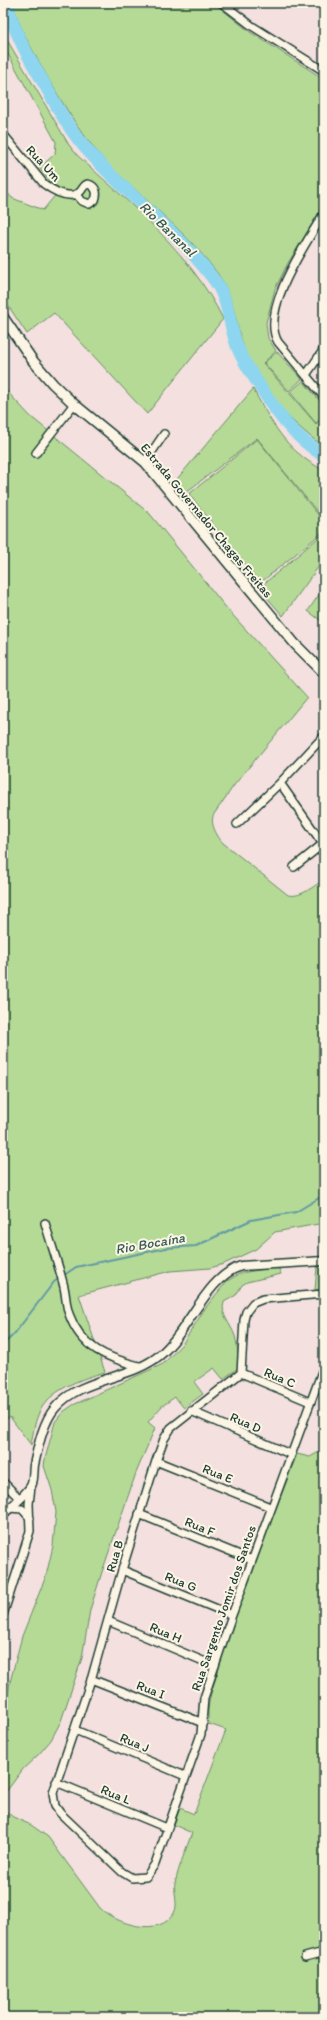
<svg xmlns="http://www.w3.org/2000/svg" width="327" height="2020" font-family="Itim,sans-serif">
<rect width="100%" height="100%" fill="#f3e0df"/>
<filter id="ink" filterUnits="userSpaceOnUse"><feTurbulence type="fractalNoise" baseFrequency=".025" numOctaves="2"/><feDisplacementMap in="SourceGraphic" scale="8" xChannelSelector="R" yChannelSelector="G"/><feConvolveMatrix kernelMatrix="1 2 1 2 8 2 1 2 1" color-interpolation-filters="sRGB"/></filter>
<g filter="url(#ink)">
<path fill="#b4da96" stroke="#6a8c65" d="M13 3H214L250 32 324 79V205L288 263 275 289 266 323 268 338 276 351 263 363 316 424 324 418V447C290 422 258 389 244 348 235 322 234 297 218 274 190 236 152 206 118 174 87 145 65 108 44 71 32 49 19 28 13 3Z
M3 33 69 145 77 155C132 206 189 250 223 319L147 414 54 313 27 334 3 298V261L8 258 3 251V188L12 198 43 210 58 192 39 168 55 154 56 142 3 45Z
M277 352 302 379 289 391 264 363Z
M303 381 324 406V416L316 423 290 392Z
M3 387 30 416 150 514 228 610 307 697 235 784 214 814C209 823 217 836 223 843L288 895C301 898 313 886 324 880V1223L275 1232 256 1249 224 1264 210 1268 170 1271 79 1295 105 1372C84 1378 53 1388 41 1409 35 1419 33 1433 31 1445L10 1417 3 1421Z
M253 389C267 414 280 440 304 458 310 463 318 466 324 472V520L257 438 181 496 172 485Z
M257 439 324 522V531L260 583 189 494Z
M324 533V559L283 616 259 588Z
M324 587V623L308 611Z
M324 1265V1289L315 1290 317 1267Z
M271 1268 279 1269 281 1274 247 1282 242 1285 236 1295 224 1302C220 1315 231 1324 235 1336 238 1347 238 1357 238 1368L223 1379 214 1368 194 1382 203 1394 184 1408 175 1397 162 1406 148 1422 155 1428 136 1473 102 1572 90 1610 82 1658 61 1721 51 1740 39 1754 23 1769 3 1796V1724L10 1682 22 1636 46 1576 53 1546 56 1512 52 1490 44 1466 45 1459 55 1422 63 1412 73 1405 163 1364 183 1343 206 1307 227 1281 241 1273Z
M324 1449V2017H3V1809L13 1817 31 1825 48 1837 100 1908C116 1924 160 1938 174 1913 179 1905 173 1892 175 1883 179 1866 186 1849 192 1833L174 1825 180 1808 194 1814 226 1730 209 1724C205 1706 213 1688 218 1671 239 1597 270 1526 297 1454L310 1457Z"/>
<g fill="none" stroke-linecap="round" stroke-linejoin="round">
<path stroke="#6299a4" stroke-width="2" d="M3 1345 15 1333 54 1282 76 1267 166 1248 196 1246 251 1220 296 1212 324 1195"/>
<path stroke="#8ed6ef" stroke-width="13" d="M7 3C14 33 29 58 45 85 58 109 71 133 90 153 130 198 179 232 215 281 228 299 229 322 236 343 240 357 249 369 256 380 278 415 290 433 324 456"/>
<g stroke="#1f3d34" stroke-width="10">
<path id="minor" d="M222 3 252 26 324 71
M3 134 44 184C52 190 66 198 77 194 83 192 82 185 88 184 96 186 98 193 95 200L89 204 82 201 76 194
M324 213C308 241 259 310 278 342L324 397
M306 375 324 349
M36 453 74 404
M145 462 164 434
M280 783 323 844
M237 824 280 783 324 736
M294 867 324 843
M45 1223C51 1244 59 1266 64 1287 66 1296 66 1306 69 1314 81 1348 107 1358 139 1366
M324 1294 263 1299 253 1303 246 1312 244 1320 241 1373 171 1428 164 1439 156 1461 122 1570 91 1680 53 1793 55 1806 60 1813 122 1872 132 1878 146 1877 155 1864 201 1734 204 1698 232 1615 324 1366
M241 1373 310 1402
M191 1411 290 1454
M156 1461 270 1507
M3 1482 19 1498
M9 1508 22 1509 30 1518
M139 1514 252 1560
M122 1570 232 1615
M3 1615 30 1531 29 1504 31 1486
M108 1621 215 1666
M91 1679 203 1723
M75 1730 185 1776
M56 1782 167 1828
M305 1957 324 1952"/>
</g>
<g stroke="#1f3d34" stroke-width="11">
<path id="tertiary" d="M3 1514C11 1507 26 1495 31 1486 34 1481 33 1471 34 1465 38 1447 43 1422 55 1408 81 1377 130 1380 160 1355 189 1331 205 1278 241 1266L324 1261"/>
</g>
<g stroke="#1f3d34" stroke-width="12">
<path id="secondary" d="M3 317 33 361 53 384 74 404 145 462 295 644 324 673"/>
</g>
<use href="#minor" stroke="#fcf5e5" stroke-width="7"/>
<use href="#tertiary" stroke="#fcf5e5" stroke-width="8"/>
<use href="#secondary" stroke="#fcf5e5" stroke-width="9"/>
</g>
</g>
<g text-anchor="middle" stroke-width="4" stroke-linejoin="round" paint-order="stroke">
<g font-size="13" fill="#1f3d34" stroke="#fcf5e5">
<text transform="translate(44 163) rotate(47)" y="5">Rua Um</text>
<text transform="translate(207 520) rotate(50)" y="5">Estrada Governador Chagas Freitas</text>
<text transform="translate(280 1377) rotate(23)" y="5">Rua C</text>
<text transform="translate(246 1422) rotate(24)" y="5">Rua D</text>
<text transform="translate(218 1473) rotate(22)" y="5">Rua E</text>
<text transform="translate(200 1526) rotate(22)" y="5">Rua F</text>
<text transform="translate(114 1556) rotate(-74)" y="5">Rua B</text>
<text transform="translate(181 1581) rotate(22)" y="5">Rua G</text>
<text transform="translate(223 1608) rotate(-71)" y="5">Rua Sargento Jomir dos Santos</text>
<text transform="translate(166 1632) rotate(23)" y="5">Rua H</text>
<text transform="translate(151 1689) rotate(21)" y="5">Rua I</text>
<text transform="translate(135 1742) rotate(23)" y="5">Rua J</text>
<text transform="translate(116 1794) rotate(23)" y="5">Rua L</text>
</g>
<g font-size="14" font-style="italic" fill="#355c59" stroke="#fcf5e5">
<text transform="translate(168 229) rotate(44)" y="5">Rio Bananal</text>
<text transform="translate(150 1243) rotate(-10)" y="5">Rio Bocaína</text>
</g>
</g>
<rect width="327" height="2020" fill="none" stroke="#fcf5e5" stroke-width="16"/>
<rect x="8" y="8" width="311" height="2004" fill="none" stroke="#1f3d34" stroke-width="1.5" filter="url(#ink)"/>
</svg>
